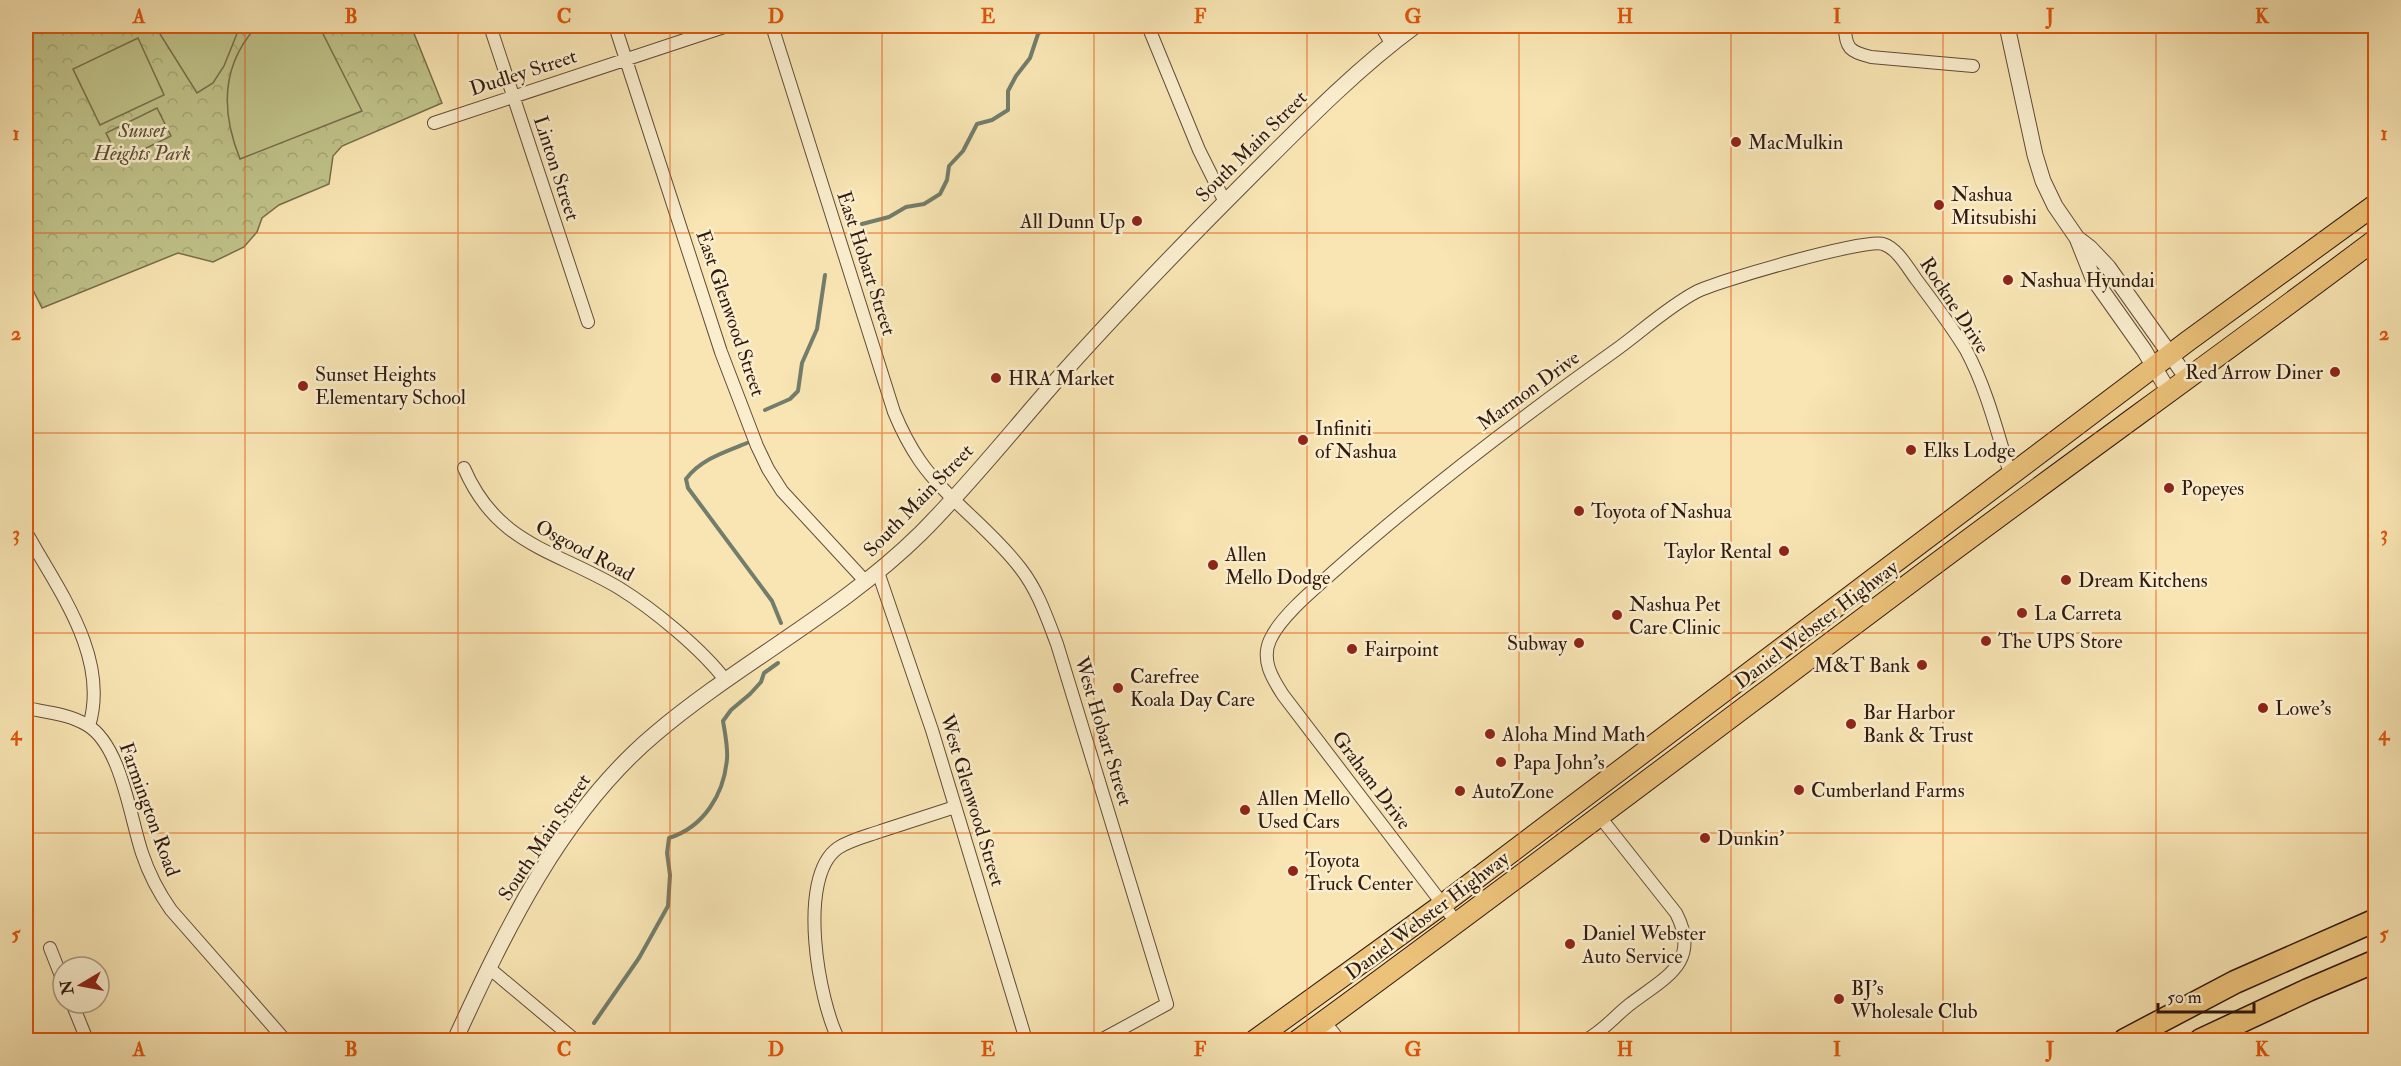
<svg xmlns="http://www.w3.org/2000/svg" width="2401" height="1066" font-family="'IM FELL Double Pica',serif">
<defs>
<pattern id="park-crowns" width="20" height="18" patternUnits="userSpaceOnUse" patternTransform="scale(1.5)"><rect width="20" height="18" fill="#c0c38a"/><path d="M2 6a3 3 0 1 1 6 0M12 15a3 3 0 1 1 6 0" fill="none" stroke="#a5a776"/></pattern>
</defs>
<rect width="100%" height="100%" fill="#f8e5b3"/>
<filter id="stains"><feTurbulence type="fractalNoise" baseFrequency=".00333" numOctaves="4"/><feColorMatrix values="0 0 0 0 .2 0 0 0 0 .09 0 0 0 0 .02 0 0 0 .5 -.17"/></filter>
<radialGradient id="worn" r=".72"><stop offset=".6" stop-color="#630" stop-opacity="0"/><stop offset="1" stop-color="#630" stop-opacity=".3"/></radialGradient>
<path fill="url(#park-crowns)" stroke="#786e4c" stroke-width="1.5" d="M26 26H411L442 103 342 146 333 156 329 184 279 205 262 218 257 232 244 247 213 262 178 253 42 308 26 276Z"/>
<path fill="#c0c38a" stroke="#786e4c" stroke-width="1.5" d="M155 26H236L238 31 224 66 213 83 197 93Z
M257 26H319L362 111 240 159C221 112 221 65 257 26Z
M138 38 164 95 100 125 73 69Z
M157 108 171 136 120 161 106 133Z"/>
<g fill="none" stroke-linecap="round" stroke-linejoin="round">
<path stroke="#727d6b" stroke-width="4" d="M862 224 889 217 906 207 924 204 940 194 947 180 949 166 963 151 977 124 992 120 1008 110V91L1016 76 1030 58 1038 34 1047 26
M765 410 790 399 798 391 802 363 817 329 825 275
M747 443C725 452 701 459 686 479L688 488 772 601 781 623
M594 1023 639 958 668 906 670 875 667 853 669 838C704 827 724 794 727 759 728 747 725 733 723 721L731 710 750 694 761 682 764 673 778 663"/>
<g stroke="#624c38" stroke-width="14">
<path id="minor" d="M490 26 588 322
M615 26 721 352 757 446 768 469 782 491 866 582
M772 26 894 412C901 429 909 445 920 461 948 501 991 529 1021 569 1038 591 1047 618 1057 644L1167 1004 1101 1040
M1148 26 1199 150 1225 202
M1381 26 1391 43
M1845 26C1845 48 1850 52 1871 57L1973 66
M434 123 727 26
M464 468C497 545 555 550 619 588 653 609 702 649 726 681
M26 532C58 590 110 657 89 726
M878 572 932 730 1026 1040
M26 708C46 712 69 714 87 725 121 745 130 817 142 853 149 874 159 893 171 910L285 1040
M1457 923 1283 695C1272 678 1261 660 1270 640 1281 615 1320 584 1340 566 1427 489 1518 420 1613 352 1640 333 1666 308 1696 292 1717 281 1866 238 1883 244 1897 248 1908 268 1916 279 1933 302 1951 325 1966 350 1987 389 1998 435 2011 477
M50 948 63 981
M489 968 575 1040
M72 1003 87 1040
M1324 1021 1339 1040
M839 1040C819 1003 796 877 838 848 850 840 867 836 881 831 906 823 930 815 955 807
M1586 1040C1603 1031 1614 1017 1629 1005 1664 978 1702 963 1676 913L1600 817"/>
</g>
<g stroke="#624c38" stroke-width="17">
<path id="tertiary" d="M2007 26 2035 155 2043 181 2055 206 2077 238 2093 278 2144 350 2169 392
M2077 238 2090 248 2108 267 2187 378
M455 1040C505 931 561 813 655 734 740 662 841 612 921 533 971 483 1015 427 1062 374 1122 307 1185 242 1248 179 1302 125 1354 71 1415 26"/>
</g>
<g stroke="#30190f" stroke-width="22">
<path id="primary" d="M1255 1040 1443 904 2188 341 2376 204
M1298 1040C1499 893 1698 742 1898 592 2056 473 2218 358 2376 239"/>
</g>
<g stroke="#30190f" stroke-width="25">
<path id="motorway" d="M2125 1040 2235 982 2376 920
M2201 1040 2308 990 2376 961"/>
</g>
<use href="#minor" stroke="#faeece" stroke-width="12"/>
<use href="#tertiary" stroke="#faeece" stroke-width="15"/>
<use href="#primary" stroke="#ecc27a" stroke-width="20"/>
<use href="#motorway" stroke="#ecc27a" stroke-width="22"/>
</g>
<path fill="none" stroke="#df560c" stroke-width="1.5" stroke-opacity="0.55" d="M245 26V1040M458 26V1040M670 26V1040M882 26V1040M1094 26V1040M1307 26V1040M1519 26V1040M1731 26V1040M1943 26V1040M2156 26V1040M26 233H2376M26 433H2376M26 633H2376M26 833H2376"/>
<g fill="#8f2418" stroke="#faeece" stroke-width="2">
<circle cx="1736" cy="142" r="6"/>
<circle cx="1939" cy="205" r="6"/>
<circle cx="1137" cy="221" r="6"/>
<circle cx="2008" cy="280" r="6"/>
<circle cx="2335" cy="372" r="6"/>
<circle cx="996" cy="378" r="6"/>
<circle cx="303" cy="386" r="6"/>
<circle cx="1303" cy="440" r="6"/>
<circle cx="1911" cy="450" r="6"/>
<circle cx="2169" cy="488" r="6"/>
<circle cx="1579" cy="511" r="6"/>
<circle cx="1784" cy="551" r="6"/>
<circle cx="1213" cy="565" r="6"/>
<circle cx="2066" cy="580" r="6"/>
<circle cx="2022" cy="613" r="6"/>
<circle cx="1617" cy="615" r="6"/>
<circle cx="1986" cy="641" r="6"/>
<circle cx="1579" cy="643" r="6"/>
<circle cx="1352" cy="649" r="6"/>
<circle cx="1922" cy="665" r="6"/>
<circle cx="1118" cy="688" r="6"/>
<circle cx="2263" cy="708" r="6"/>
<circle cx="1851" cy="724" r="6"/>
<circle cx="1490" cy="734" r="6"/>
<circle cx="1501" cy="762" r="6"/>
<circle cx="1799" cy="790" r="6"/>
<circle cx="1460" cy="791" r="6"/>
<circle cx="1245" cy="810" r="6"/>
<circle cx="1705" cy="838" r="6"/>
<circle cx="1293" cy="871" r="6"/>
<circle cx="1570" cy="944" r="6"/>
<circle cx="1839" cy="999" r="6"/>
</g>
<g text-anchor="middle" stroke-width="5" stroke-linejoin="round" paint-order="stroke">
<g font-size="20" fill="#30190f" stroke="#faeece">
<text transform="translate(523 72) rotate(-18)" y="7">Dudley Street</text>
<text transform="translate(1251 146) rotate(-45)" y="7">South Main Street</text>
<text transform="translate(557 168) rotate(72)" y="7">Linton Street</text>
<text transform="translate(867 263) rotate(72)" y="7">East Hobart Street</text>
<text transform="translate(1955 305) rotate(57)" y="7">Rockne Drive</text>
<text transform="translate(731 313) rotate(71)" y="7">East Glenwood Street</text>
<text transform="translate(1528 390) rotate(-36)" y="7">Marmon Drive</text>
<text transform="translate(918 500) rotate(-46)" y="7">South Main Street</text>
<text transform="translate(585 550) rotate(28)" y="7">Osgood Road</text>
<text transform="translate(1816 624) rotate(-37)" y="7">Daniel Webster Highway</text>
<text transform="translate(1104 731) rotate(73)" y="7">West Hobart Street</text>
<text transform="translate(1372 780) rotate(53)" y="7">Graham Drive</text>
<text transform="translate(973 800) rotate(73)" y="7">West Glenwood Street</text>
<text transform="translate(150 809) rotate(70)" y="7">Farmington Road</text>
<text transform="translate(544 837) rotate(-56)" y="7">South Main Street</text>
<text transform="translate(1427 915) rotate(-37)" y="7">Daniel Webster Highway</text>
</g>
<g font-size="20" font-style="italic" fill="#5b4c34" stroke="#faeece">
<text x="142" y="137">Sunset<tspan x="142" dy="23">Heights Park</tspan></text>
</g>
<g font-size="20" fill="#30190f" stroke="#faeece" text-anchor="start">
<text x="1748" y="149">MacMulkin</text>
<text x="1951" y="201">Nashua<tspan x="1951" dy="23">Mitsubishi</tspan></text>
<text x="1125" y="228" text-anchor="end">All Dunn Up</text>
<text x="2020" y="287">Nashua Hyundai</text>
<text x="2323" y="379" text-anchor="end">Red Arrow Diner</text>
<text x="315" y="381">Sunset Heights<tspan x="315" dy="23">Elementary School</tspan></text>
<text x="1008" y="385">HRA Market</text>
<text x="1315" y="435">Infiniti<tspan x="1315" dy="23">of Nashua</tspan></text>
<text x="1923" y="457">Elks Lodge</text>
<text x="2181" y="495">Popeyes</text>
<text x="1591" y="518">Toyota of Nashua</text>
<text x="1772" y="558" text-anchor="end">Taylor Rental</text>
<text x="1225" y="561">Allen<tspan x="1225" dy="23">Mello Dodge</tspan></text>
<text x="2078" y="587">Dream Kitchens</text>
<text x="1629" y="611">Nashua Pet<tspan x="1629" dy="23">Care Clinic</tspan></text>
<text x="2034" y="620">La Carreta</text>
<text x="1998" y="648">The UPS Store</text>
<text x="1567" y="650" text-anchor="end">Subway</text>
<text x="1364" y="656">Fairpoint</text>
<text x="1910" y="672" text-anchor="end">M&amp;T Bank</text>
<text x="1130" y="683">Carefree<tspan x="1130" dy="23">Koala Day Care</tspan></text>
<text x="2275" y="715">Lowe's</text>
<text x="1863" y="719">Bar Harbor<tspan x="1863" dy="23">Bank &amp; Trust</tspan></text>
<text x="1502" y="741">Aloha Mind Math</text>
<text x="1513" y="769">Papa John's</text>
<text x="1811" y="797">Cumberland Farms</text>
<text x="1472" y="798">AutoZone</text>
<text x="1257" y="805">Allen Mello<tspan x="1257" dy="23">Used Cars</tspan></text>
<text x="1717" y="845">Dunkin'</text>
<text x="1305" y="867">Toyota<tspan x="1305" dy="23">Truck Center</tspan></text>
<text x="1582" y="940">Daniel Webster<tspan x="1582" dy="23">Auto Service</tspan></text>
<text x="1851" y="995">BJ's<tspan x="1851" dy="23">Wholesale Club</tspan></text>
</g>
</g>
<rect width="2401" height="1066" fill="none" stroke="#f8e5b3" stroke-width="66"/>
<g transform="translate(81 985) rotate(260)"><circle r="28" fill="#faeece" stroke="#a99982" stroke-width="1.5"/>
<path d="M0-4.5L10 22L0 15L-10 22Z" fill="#8f2418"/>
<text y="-9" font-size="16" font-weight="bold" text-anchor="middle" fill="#30190f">N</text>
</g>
<path d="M2158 1003v9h96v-9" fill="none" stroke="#30190f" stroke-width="3"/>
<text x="2167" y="1003" font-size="18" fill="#30190f" stroke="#faeece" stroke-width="4.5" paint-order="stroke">50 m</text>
<rect x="33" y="33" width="2335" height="1000" fill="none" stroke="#df560c" stroke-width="2"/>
<g font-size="20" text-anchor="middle" font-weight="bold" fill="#df560c">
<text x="139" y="23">A</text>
<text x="351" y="23">B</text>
<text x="564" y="23">C</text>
<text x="776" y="23">D</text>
<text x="988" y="23">E</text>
<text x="1200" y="23">F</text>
<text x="1413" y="23">G</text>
<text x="1625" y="23">H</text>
<text x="1837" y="23">I</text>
<text x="2050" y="23">J</text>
<text x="2262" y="23">K</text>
<text x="16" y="140">1</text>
<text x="2384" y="140">1</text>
<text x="16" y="340">2</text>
<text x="2384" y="340">2</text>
<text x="16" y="540">3</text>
<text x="2384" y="540">3</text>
<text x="16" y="740">4</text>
<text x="2384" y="740">4</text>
<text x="16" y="940">5</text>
<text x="2384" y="940">5</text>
<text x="139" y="1056">A</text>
<text x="351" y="1056">B</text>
<text x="564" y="1056">C</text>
<text x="776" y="1056">D</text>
<text x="988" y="1056">E</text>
<text x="1200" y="1056">F</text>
<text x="1413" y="1056">G</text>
<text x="1625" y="1056">H</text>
<text x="1837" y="1056">I</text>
<text x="2050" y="1056">J</text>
<text x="2262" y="1056">K</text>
</g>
<rect width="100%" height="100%" filter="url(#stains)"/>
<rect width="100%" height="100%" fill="url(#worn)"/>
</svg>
